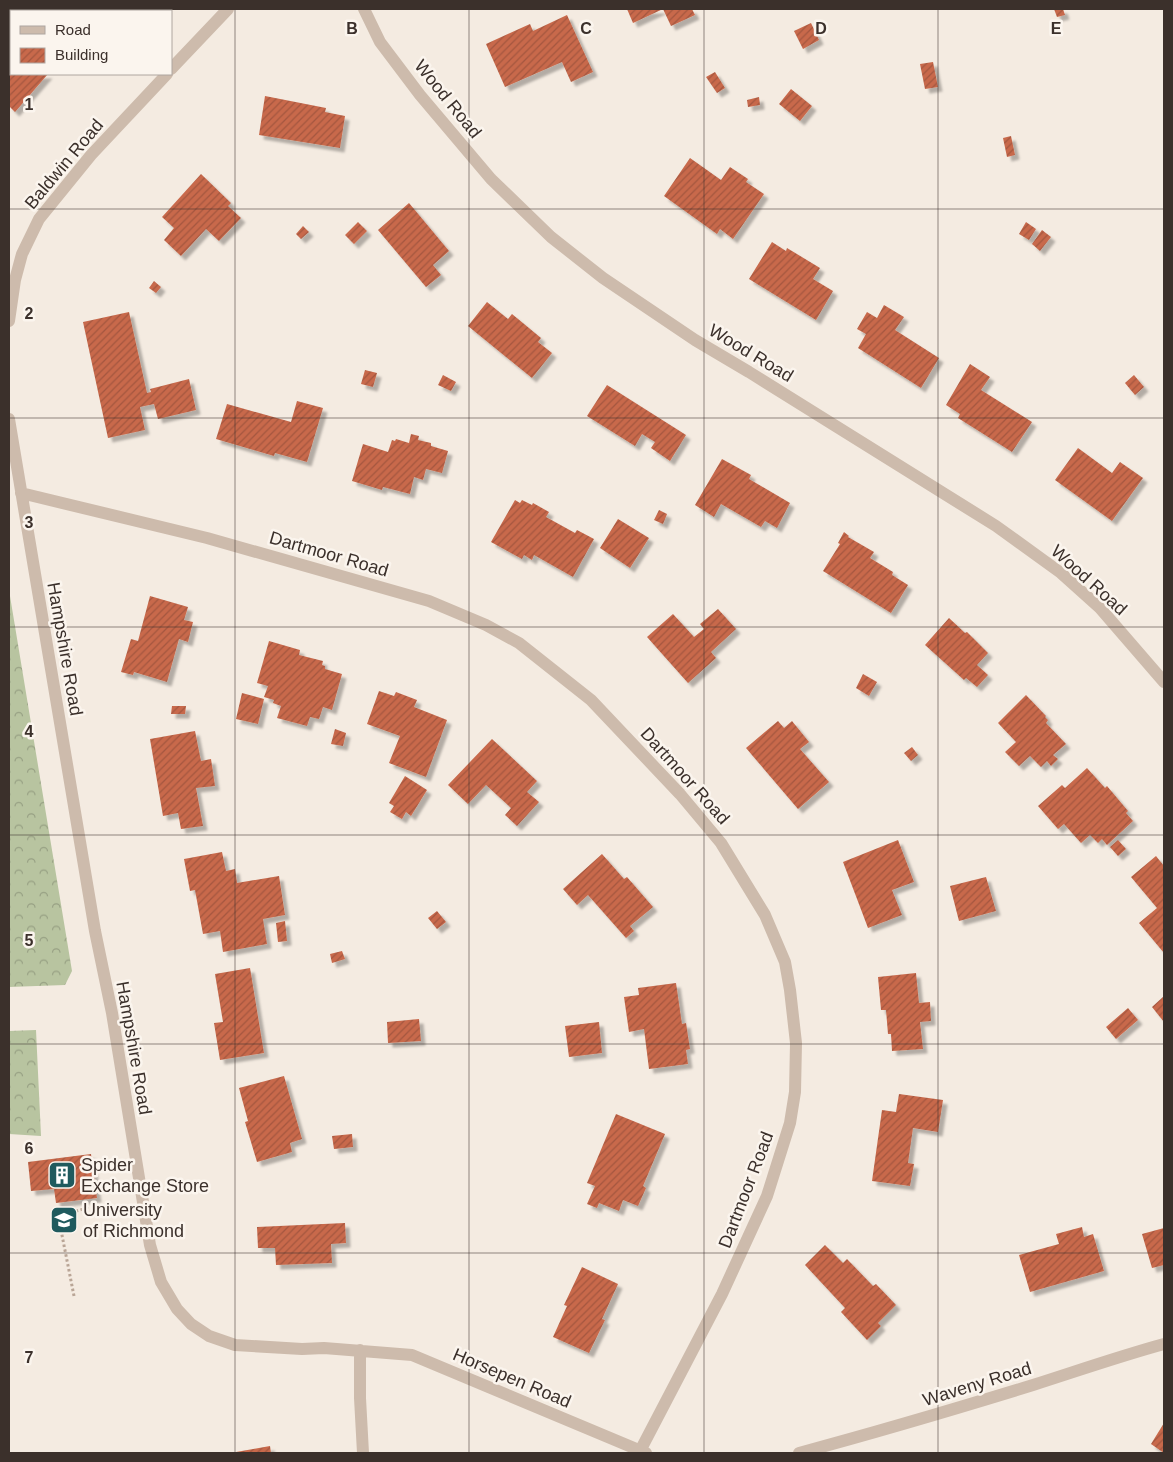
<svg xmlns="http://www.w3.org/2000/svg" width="1173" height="1462" font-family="Arial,sans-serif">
<defs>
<pattern id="forest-crowns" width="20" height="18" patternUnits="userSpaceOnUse" patternTransform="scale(1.25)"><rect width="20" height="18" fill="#b8c4a0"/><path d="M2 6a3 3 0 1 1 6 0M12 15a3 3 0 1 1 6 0" fill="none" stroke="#97a083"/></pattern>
<pattern id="building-hatch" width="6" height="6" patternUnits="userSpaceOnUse" patternTransform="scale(1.25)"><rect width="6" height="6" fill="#c8694b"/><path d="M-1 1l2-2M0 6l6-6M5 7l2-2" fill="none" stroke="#a4573f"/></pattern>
<filter id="shadow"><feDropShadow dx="4.5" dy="4.5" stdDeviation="1" flood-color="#0004"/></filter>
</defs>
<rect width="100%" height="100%" fill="#f4ebe1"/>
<path fill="url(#forest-crowns)" d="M9 590 72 971 65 985 9 987Z
M36 1030 41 1136 9 1134V1031Z"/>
<path fill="url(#building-hatch)" filter="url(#shadow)" d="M627 9H692L695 15 671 26 663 9 633 23Z
M1054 9H1063L1065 15 1057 17Z
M567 15 593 72 571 82 562 62 505 87 486 44 530 24 533 31Z
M811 23 819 40 803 49 794 31Z
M9 25 11 28V74H48L15 112 9 106Z
M933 62 938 87 925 89 920 64Z
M715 72 725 88 717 93 706 77Z
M791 89 812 106 800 121 779 104Z
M265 96 326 108 325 112 345 116 340 148 259 135Z
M759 97 760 105 748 107 747 100Z
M1011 136 1015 155 1007 157 1003 138Z
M690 158 721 180 730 167 748 179 746 182 764 194 733 239 720 229 717 234 664 196Z
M201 174 231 203 228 206 241 218 219 241 206 229 181 256 164 240 174 228 162 217Z
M409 203 449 251 433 265 441 275 426 287 378 230Z
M358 222 367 231 354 244 345 235Z
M1026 222 1036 229 1029 240 1019 234Z
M303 226 309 232 301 239 296 234Z
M1042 230 1051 237 1040 251 1032 244Z
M772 242 786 251 787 248 820 268 813 279 833 291 816 320 749 279Z
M154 281 161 287 156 293 149 288Z
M487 302 508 319 512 314 541 338 538 342 552 353 532 378 468 326Z
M884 305 904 317 895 330 939 358 921 388 858 348 866 334 857 329 867 312 877 318Z
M129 312 147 393 151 392 150 389 189 379 196 410 158 419 154 404 140 407 145 430 108 438 83 322Z
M970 364 990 377 981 390 1032 422 1012 452 958 418 960 414 946 405Z
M365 370 377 373 373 387 361 384Z
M443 375 456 382 451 391 438 385Z
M1134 375 1144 387 1135 395 1125 383Z
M607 385 686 435 670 461 651 448 655 442 642 434 635 446 587 416Z
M297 401 323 408 307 462 275 453 274 456 216 439 227 404 291 422Z
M411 434 419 436 418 440 431 443V446L448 451 442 473 426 469 423 480 414 477 410 494 383 487 382 490 352 481 363 444 388 452 392 440 395 441 396 439 409 443Z
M1078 448 1112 473 1120 462 1143 478 1112 521 1055 480Z
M722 459 751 475 749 479 790 503 777 528 765 521 761 527 721 504 714 517 695 505Z
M515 500 520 503 522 500 532 505 533 503 549 512 546 517 575 533 577 530 594 539 573 577 534 555 532 560 524 555 522 559 491 542Z
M659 510 667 514 663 524 654 520Z
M618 519 649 538 630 568 600 548Z
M844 532 849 536 848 537 874 552 870 558 893 572 892 575 908 585 891 613 823 571 840 544 838 543Z
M150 596 188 607 184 620 193 622 188 642 179 639 167 682 134 672 133 675 121 672 131 639 138 641Z
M718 609 736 629 711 652 716 658 688 683 647 637 673 614 694 637 704 629 700 624Z
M949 618 965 633 967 632 988 653 977 665 988 675 977 687 966 678 964 680 925 645Z
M269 641 300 650 299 655 323 661 322 665 325 666V669L342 674 332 710 323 707 319 719 310 717 307 726 277 718 281 706 273 703 274 700 264 697 268 686 257 683Z
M863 674 877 682 869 696 856 688Z
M379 691 394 696 396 692 417 700 414 707 447 720 426 777 389 763 400 736 367 724Z
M242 693 264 699 258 724 236 719Z
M1026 695 1046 716 1045 717 1048 720 1046 723 1066 744 1053 755 1058 759 1051 766 1047 761 1041 767 1030 756 1019 766 1005 752 1016 742 998 723Z
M172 706H186L185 714H171Z
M778 721 784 728 792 721 809 742 800 749 829 782 798 809 746 748Z
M335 729 346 733 343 746 331 744Z
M195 731 201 761 211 759 215 786 196 788 203 826 181 829 178 813 163 816 150 739Z
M492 739 537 781 527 792 539 802 517 826 505 815 511 808 486 785 468 804 448 785Z
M912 747 918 755 911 761 904 753Z
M1087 768 1105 788 1107 786 1128 811 1126 813 1133 821 1107 845 1102 839 1098 843 1090 835 1081 843 1064 824 1058 829 1038 806 1062 785 1065 788Z
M405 776 427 790 411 816 406 812 402 819 390 812 394 806 389 803Z
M898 840 914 882 892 890 902 915 868 928 843 862Z
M1118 840 1126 849 1118 856 1110 847Z
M222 852 226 871 235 869 237 883 279 876 285 915 263 919 267 944 223 952 220 931 203 934 195 890 190 891 184 859Z
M602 854 624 879 627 877 653 907 630 926 634 931 626 938 588 895 577 905 563 889Z
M1156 856 1164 866V953L1139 923 1157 908 1131 877Z
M986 877 996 911 959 921 950 886Z
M437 911 446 922 437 929 428 918Z
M285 921 287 941 278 942 276 923Z
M342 951 345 959 332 963 330 954Z
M250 968 264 1053 220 1060 214 1023 223 1022 215 974Z
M916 973 919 1003 930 1002 931 1021 920 1022 923 1049 892 1051 891 1034H888L886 1010H881L878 977Z
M676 983 682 1024 686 1023 690 1049 686 1050 688 1064 649 1069 644 1029 629 1032 624 997 639 995 638 988Z
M1164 996V1022L1152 1007Z
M1128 1008 1138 1020 1116 1039 1106 1027Z
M419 1019 421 1041 388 1043 387 1022Z
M599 1022 602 1053 569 1057 565 1026Z
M284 1076 302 1139 290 1143 292 1152 257 1162 245 1122 248 1121 239 1088Z
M899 1094 943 1100 938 1132 913 1128 908 1163 914 1164 910 1186 872 1181 882 1110 896 1112Z
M616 1114 665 1134 643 1186 646 1188 638 1206 623 1200 619 1211 599 1203 597 1208 587 1204 595 1186 587 1183Z
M352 1134 353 1147 334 1149 332 1136Z
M91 1154 97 1198 56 1203 54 1189 31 1191 28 1162Z
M345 1223 346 1243 331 1244 332 1263 276 1265 275 1248H258L257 1227Z
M1082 1227 1084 1237 1093 1234 1104 1271 1030 1292 1019 1255 1059 1244 1056 1234Z
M1164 1228V1265L1152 1268 1142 1234Z
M825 1245 843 1263 847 1259 873 1286 876 1284 896 1305 878 1323 881 1326 867 1340 841 1312 845 1308 805 1265Z
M582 1267 618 1284 602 1319 605 1320 589 1353 553 1337 567 1306 564 1305Z
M1164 1423V1453L1151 1444Z
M270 1446 271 1453H236V1452Z"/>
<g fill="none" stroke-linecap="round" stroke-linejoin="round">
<path stroke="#b9a596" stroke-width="3" stroke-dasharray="2.5 2.5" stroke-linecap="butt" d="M74 1296 60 1225 66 1214 87 1208 86 1199"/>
<path stroke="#cdbbac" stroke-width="12" d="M364 9 380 42 420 95 491 179 551 237 603 278 695 340 749 372 996 526 1061 573 1100 608 1164 682
M171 69 228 9
M9 321 15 280 22 254 39 219 91 155 167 74
M9 419 95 931 112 1013 150 1245 161 1282 177 1309 191 1324 209 1336 235 1345 302 1349 324 1348 412 1355 646 1453
M21 493 207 538 429 601 486 625 519 643 591 700 680 794 721 843 765 915 785 962 790 990 796 1043 795 1092 790 1123 767 1196 722 1294 640 1451
M360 1350V1398L363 1453
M799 1453C877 1432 955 1409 1033 1385 1077 1371 1120 1356 1164 1344"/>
</g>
<path fill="none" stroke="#3b302b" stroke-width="1" stroke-opacity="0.55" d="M235 9V1453M469 9V1453M704 9V1453M938 9V1453M9 209H1164M9 418H1164M9 627H1164M9 835H1164M9 1044H1164M9 1253H1164"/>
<defs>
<g id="building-square" transform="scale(1.4375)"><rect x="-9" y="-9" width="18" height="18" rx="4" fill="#1f5a5e" stroke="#fbf5ee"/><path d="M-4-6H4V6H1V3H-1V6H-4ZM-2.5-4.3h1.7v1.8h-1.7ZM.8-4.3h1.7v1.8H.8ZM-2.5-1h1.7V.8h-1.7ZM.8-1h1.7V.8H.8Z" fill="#fff"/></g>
<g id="university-square" transform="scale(1.4375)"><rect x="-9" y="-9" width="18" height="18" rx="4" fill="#1f5a5e" stroke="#fbf5ee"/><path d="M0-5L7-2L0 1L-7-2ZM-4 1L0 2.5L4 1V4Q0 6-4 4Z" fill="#fff"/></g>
</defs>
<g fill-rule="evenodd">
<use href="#building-square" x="62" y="1175"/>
<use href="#university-square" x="64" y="1220"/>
</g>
<g text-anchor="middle" stroke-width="5" stroke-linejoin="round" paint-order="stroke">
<g font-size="18" fill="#3b302b" stroke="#fbf5ee">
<text transform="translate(448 99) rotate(51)" y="6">Wood Road</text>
<text transform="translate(64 164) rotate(-50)" y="6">Baldwin Road</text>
<text transform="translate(751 353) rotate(31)" y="6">Wood Road</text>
<text transform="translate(329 554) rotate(16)" y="6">Dartmoor Road</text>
<text transform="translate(1089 580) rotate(42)" y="6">Wood Road</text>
<text transform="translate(65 649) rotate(80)" y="6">Hampshire Road</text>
<text transform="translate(685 776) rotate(48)" y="6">Dartmoor Road</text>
<text transform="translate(134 1048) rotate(80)" y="6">Hampshire Road</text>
<text transform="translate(746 1190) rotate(-69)" y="6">Dartmoor Road</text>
<text transform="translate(512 1378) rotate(23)" y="6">Horsepen Road</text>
<text transform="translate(977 1384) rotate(-17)" y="6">Waveny Road</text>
</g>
<g font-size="18" fill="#3b302b" stroke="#fbf5ee" text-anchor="start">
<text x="81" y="1171">Spider<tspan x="81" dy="21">Exchange Store</tspan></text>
<text x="83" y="1216">University<tspan x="83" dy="21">of Richmond</tspan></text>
</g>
</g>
<g font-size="16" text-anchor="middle" font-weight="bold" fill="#3b302b" stroke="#fbf5ee" stroke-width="5" stroke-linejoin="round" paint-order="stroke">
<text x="352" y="34">B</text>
<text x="586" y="34">C</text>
<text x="821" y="34">D</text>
<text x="1056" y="34">E</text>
<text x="29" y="110">1</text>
<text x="29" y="319">2</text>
<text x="29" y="528">3</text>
<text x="29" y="737">4</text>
<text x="29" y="946">5</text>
<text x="29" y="1154">6</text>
<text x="29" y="1363">7</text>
</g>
<rect width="1173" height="1462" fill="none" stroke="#3b302b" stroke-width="20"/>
<rect x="10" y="10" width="162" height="65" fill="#fbf5ee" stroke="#aea6a0"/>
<rect x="20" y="26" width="25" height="8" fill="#cdbbac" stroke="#aea6a0"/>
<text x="55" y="35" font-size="15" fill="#3b302b">Road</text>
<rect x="20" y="48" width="25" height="15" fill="url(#building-hatch)" stroke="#aea6a0"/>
<text x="55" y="60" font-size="15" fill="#3b302b">Building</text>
</svg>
